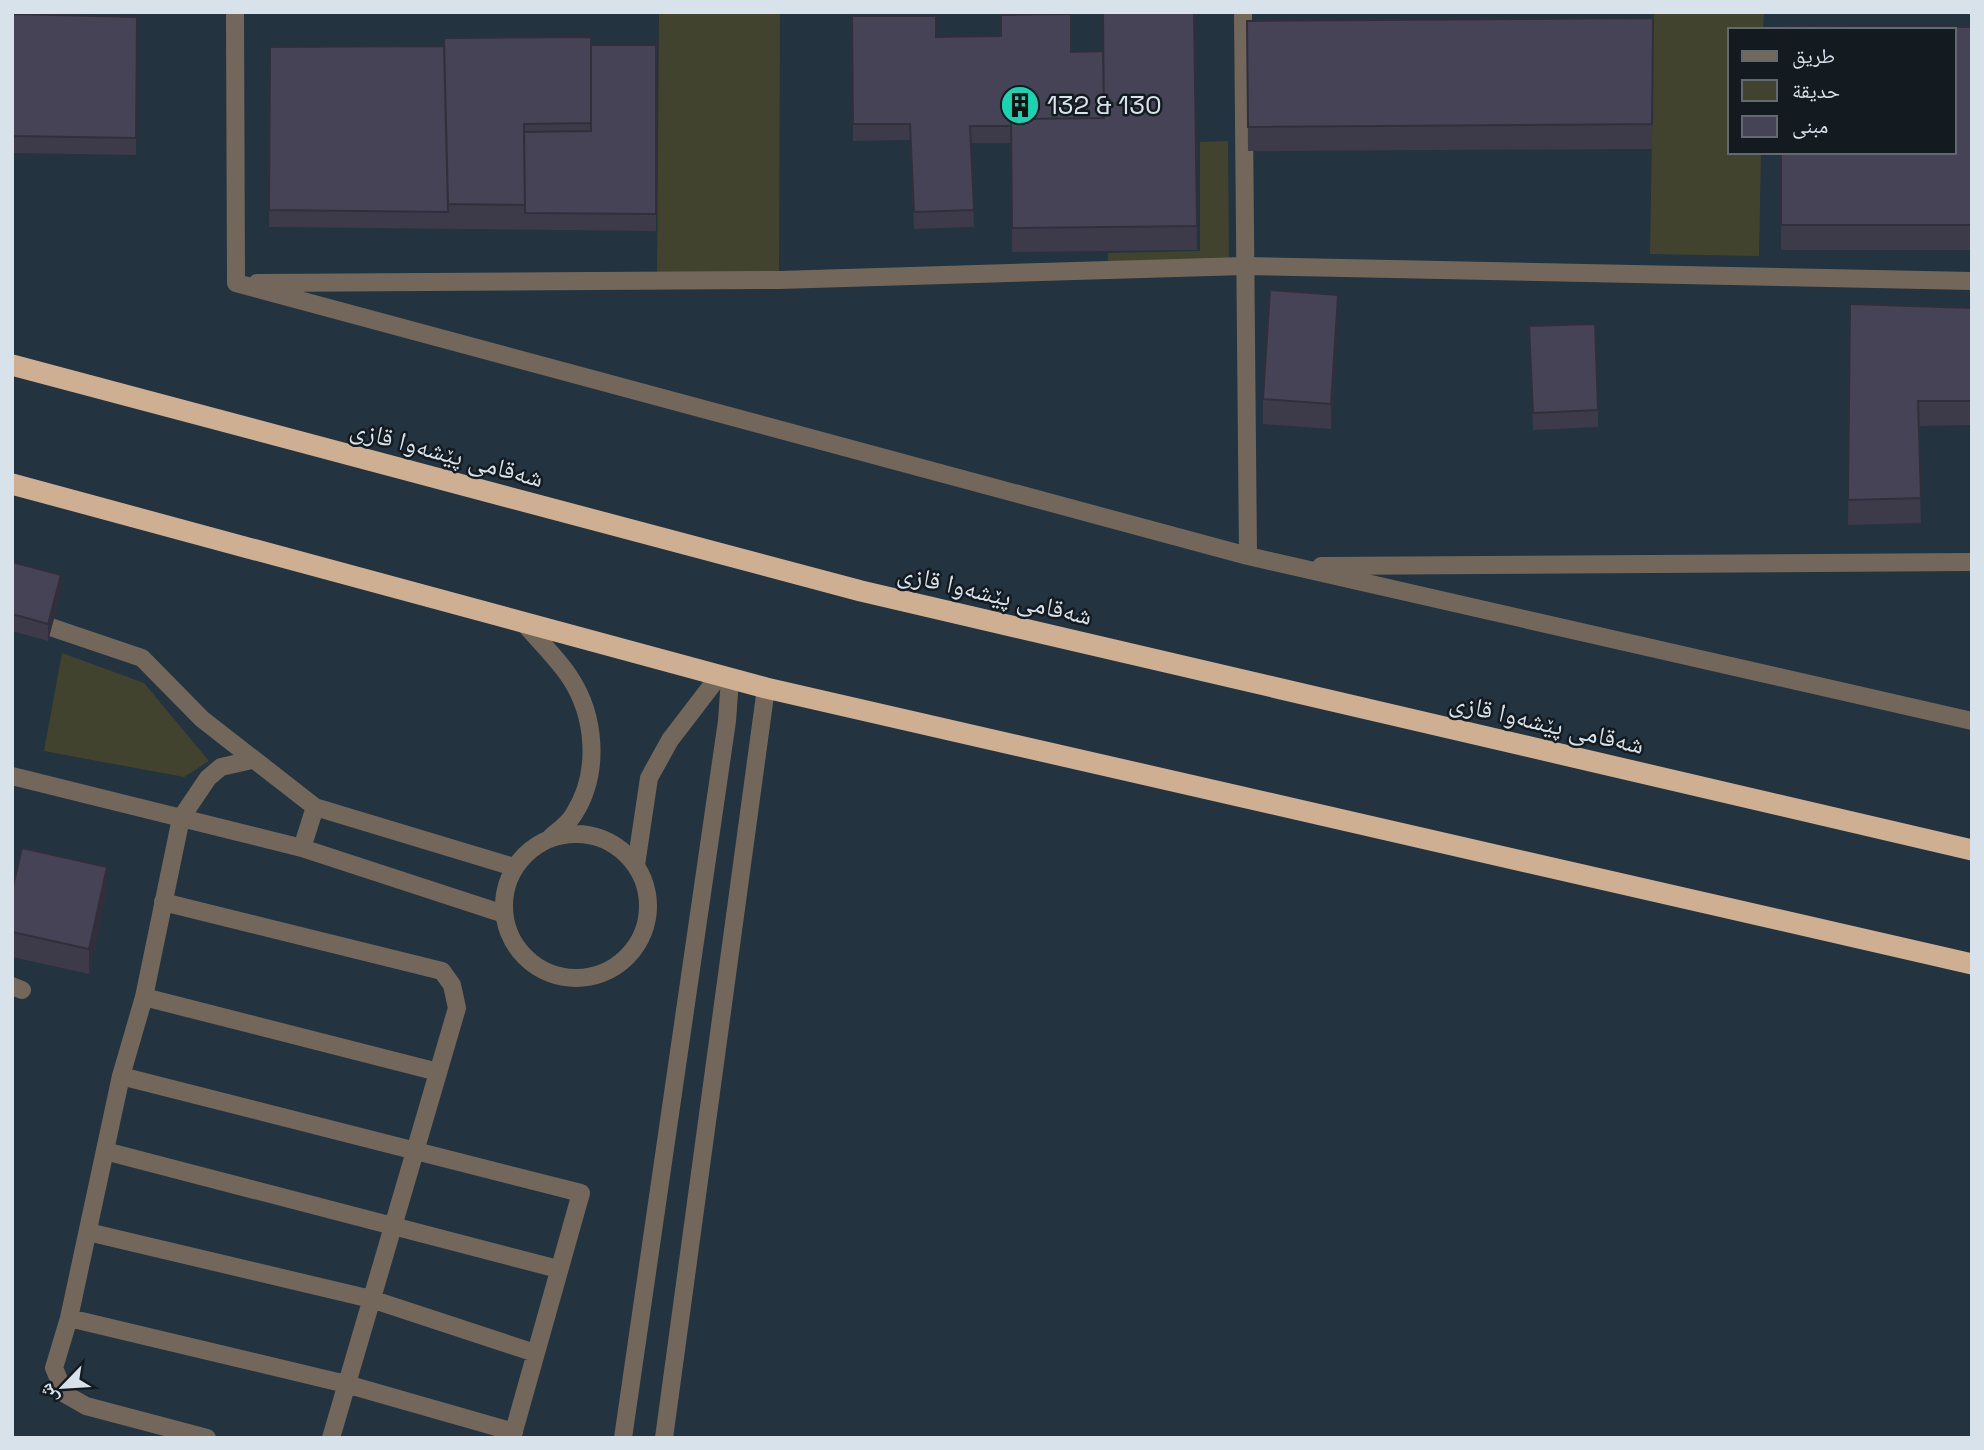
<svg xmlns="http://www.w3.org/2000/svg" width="1984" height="1450" font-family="'Space Grotesk','Noto Naskh Arabic',sans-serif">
<rect width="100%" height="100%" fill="#233340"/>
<path fill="#41432f" d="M659 12H780L779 280 657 279Z
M1654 12H1764L1763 30H1730V152H1761L1759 256 1650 254Z
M1228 141 1229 264H1108V253L1200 251V142Z
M62 653 144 683 209 761 184 777 44 751Z"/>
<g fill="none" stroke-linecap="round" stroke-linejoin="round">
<path stroke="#73675b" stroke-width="18" d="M235 12 236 283
M1243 12 1248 556
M236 283 1248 556 1972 721
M257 283 779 280 1244 266 1972 281
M1321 566 1972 562
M12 614 142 658 202 719 315 807 514 867
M523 622C538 640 556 657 569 676 596 716 600 773 574 814 569 823 559 830 551 837
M12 776 302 848
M315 807 302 848 504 914
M504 906a72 72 0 1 1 144 0a72 72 0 1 1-144 0Z
M636 865 649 778 670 740 719 676
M163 902 442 971 452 985 457 1008 331 1438
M12 986 22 990
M144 997 438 1072
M121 1076 581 1193 512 1438
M105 1151 558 1269
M88 1232 371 1299 535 1353
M69 1318 346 1384 514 1432
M207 1438 86 1406 65 1394 54 1368 69 1318 121 1076 144 997 181 818 208 778 221 767 252 760
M623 1438 727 721 730 679
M664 1438 766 688"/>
<path stroke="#ceaf92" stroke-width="21" d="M12 365 861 591 1972 850
M12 484 766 688 1972 964"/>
</g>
<path fill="#3d3a4a" d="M1194 12 1197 250 1012 252 1011 143H971L974 227 914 229 910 140 853 141 852 16 936 37 1071 52 1103 51Z
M12 14 137 17 136 155 12 153Z
M1653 18 1652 149 1248 151 1247 21Z
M1972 27V250H1781V152Z
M591 45H656V231L269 227 270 47Z
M1850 304 1972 308V425L1918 426 1921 523 1848 525Z
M1338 320 1331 429 1263 424V399Z
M1529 326 1598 410V427L1533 430Z
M12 562 61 592 48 641 12 631Z
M12 891 107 892 89 974 12 957Z"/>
<path fill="#322f3c" d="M1338 295V320L1331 429V404Z
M61 575V592L48 641V624Z
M107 867V892L89 974V949Z"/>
<path fill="#474356" stroke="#322f3c" stroke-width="2" d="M1103 12H1194L1197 226 1012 228 1011 119 1104 118Z
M12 14 137 17 136 138 12 136Z
M1071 14V52L1103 51 1104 118 1011 119V126H970L974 210 914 212 910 124H853L852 16H936V37L1001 36V15Z
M1653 18 1652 124 1248 127 1247 21Z
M1781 26 1972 27V225H1781V152H1954V30H1781Z
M591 37V123L524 124 525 205 448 204 444 38Z
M591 45H656V214L525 213 524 132 591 131Z
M444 46 448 212 269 210 270 47Z
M1270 290 1338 295 1331 404 1263 399Z
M1850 304 1972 308V401H1918L1921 498 1848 500Z
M1595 324 1598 410 1533 413 1529 326Z
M12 562 61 575 48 624 12 614Z
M22 848 107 867 89 949 12 932V891Z"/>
<defs>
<g id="building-disc" transform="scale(2.0125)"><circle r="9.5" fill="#18d5b2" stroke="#131a20"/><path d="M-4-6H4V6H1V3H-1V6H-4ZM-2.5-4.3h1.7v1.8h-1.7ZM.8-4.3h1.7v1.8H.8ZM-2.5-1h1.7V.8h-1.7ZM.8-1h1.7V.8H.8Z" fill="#111"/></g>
</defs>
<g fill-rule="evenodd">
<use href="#building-disc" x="1020" y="105"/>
</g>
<g text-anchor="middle" stroke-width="5" stroke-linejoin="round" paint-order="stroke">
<g font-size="26" fill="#d8e2eb" stroke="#131a20" text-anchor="start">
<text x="1047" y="114">132 &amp; 130</text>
</g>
<g font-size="26" fill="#d8e2eb" stroke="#131a20">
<text transform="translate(447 453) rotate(15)" y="9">شەقامی پێشەوا قازی</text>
<text transform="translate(995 594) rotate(13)" y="9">شەقامی پێشەوا قازی</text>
<text transform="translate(1547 723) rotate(13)" y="9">شەقامی پێشەوا قازی</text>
</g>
</g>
<rect width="1984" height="1450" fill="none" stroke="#d8e2eb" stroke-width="28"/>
<rect x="1728" y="28" width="228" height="126" fill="#131a20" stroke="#626a71" stroke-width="2"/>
<rect x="1742" y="51" width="35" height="10" fill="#73675b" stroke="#626a71" stroke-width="2"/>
<text x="1792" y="63" font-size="21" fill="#d8e2eb">طريق</text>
<rect x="1742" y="80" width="35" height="21" fill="#41432f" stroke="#626a71" stroke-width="2"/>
<text x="1792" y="98" font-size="21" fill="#d8e2eb">حديقة</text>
<rect x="1742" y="116" width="35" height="21" fill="#474356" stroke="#626a71" stroke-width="2"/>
<text x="1792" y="133" font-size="21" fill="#d8e2eb">مبنى</text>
<g transform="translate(63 1387) rotate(245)" stroke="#131a20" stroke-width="5" paint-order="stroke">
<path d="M0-5L12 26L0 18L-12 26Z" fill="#d8e2eb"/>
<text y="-10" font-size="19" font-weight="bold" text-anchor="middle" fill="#d8e2eb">ش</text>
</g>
</svg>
